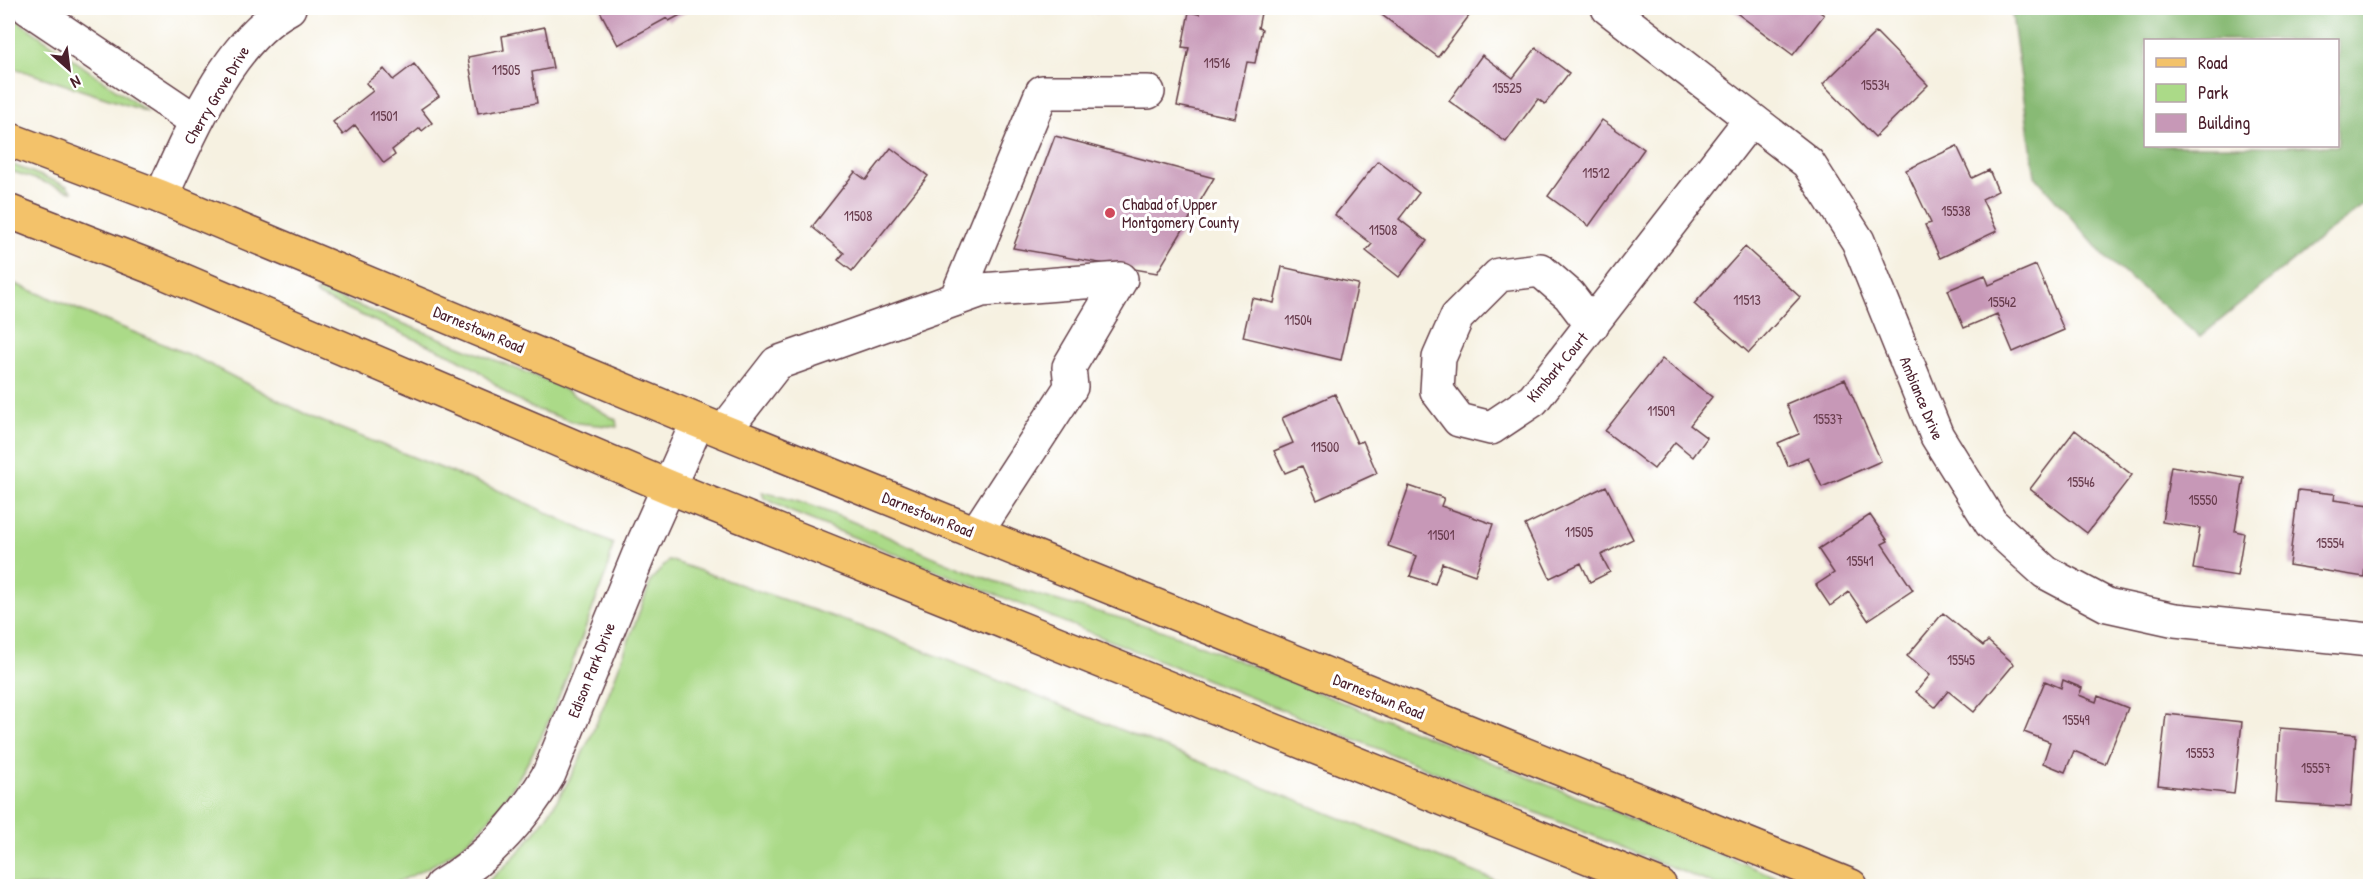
<svg xmlns="http://www.w3.org/2000/svg" width="2378" height="894" font-family="'Patrick Hand',sans-serif">
<rect width="100%" height="100%" fill="#fff"/>
<filter id="ink" filterUnits="userSpaceOnUse"><feTurbulence type="fractalNoise" baseFrequency=".0167" numOctaves="2"/><feDisplacementMap in="SourceGraphic" scale="12" xChannelSelector="R" yChannelSelector="G"/><feConvolveMatrix kernelMatrix="1 2 1 2 8 2 1 2 1" color-interpolation-filters="sRGB"/></filter>
<filter id="wash" filterUnits="userSpaceOnUse"><feTurbulence type="fractalNoise" baseFrequency=".008" numOctaves="4" result="noise"/><feDisplacementMap in="SourceGraphic" scale="24" xChannelSelector="R" yChannelSelector="G"/><feGaussianBlur stdDeviation="1.35" result="paint"/><feColorMatrix in="noise" values="0 0 0 0 0 0 0 0 0 0 0 0 0 0 0 0 0 1.4 0 .05"/><feComposite in="paint" operator="in"/></filter>
<g filter="url(#wash)">
<rect width="100%" height="100%" fill="#f6f1e1"/>
<path fill="#abda88" stroke="#7a7c5a" stroke-width="1.5" d="M8 14 148 112 8 66Z
M8 163 67 186 73 192 8 170Z
M8 281 197 358 311 417 507 494 613 544 607 571C572 658 539 779 467 841 445 861 415 875 388 886H8Z
M319 290 555 384 616 420 617 427 577 423 532 408 507 394 478 370 455 357 321 297 316 294Z
M762 492C839 509 910 550 983 577 1043 600 1106 612 1167 632L1799 886H1718L789 511 764 498Z
M669 560 880 633 1509 886H482C577 812 609 687 652 579Z"/>
<path fill="#88ba74" stroke="#696c50" stroke-width="1.5" fill-rule="evenodd" d="M2011 8H2370V201L2324 235 2200 337 2105 257 2035 176ZM2146 40H2338V146H2146Z"/>
<g id="blocks">
<path fill="#c798b7" d="M607 8H689L690 10 669 21 667 18 618 45 600 11Z
M1089 8H1102L1097 14Z
M1200 8H1262L1258 28 1262 29 1255 63 1247 62 1235 118 1177 106 1189 48 1182 47 1189 12 1199 14Z
M1381 8H1475L1438 57 1378 12Z
M1730 8H1814L1824 15 1793 55Z
M545 27 553 68 532 72 537 103 478 113 468 57 504 50 502 36Z
M1876 32 1928 85 1875 137 1823 84Z
M1536 48 1569 73 1545 104 1538 99 1506 142 1449 101 1482 55 1513 78Z
M414 64 439 96 421 109 432 123 422 131 420 128 392 150 395 155 384 163 355 125 343 135 333 122 373 91 366 83 384 69 393 80Z
M1602 120 1644 149 1589 226 1548 196Z
M1055 136 1214 178 1157 273 1013 248Z
M1957 146 1972 178 1989 170 1998 191 1982 199 1997 231 1940 258 1925 225 1931 223 1906 170Z
M891 148 928 176 852 271 838 260 844 253 812 227 855 172 866 180Z
M1378 161 1419 193 1399 219 1427 241 1399 277 1366 251 1372 244 1335 215Z
M1745 247 1800 297 1749 353 1694 304Z
M2036 265 2064 330 2013 352 1997 314 1964 328 1948 290 1985 275 1989 285Z
M1282 267 1358 284 1341 360 1243 337 1252 298 1274 303Z
M1662 359 1712 397 1690 425 1707 438 1693 457 1675 442 1654 469 1605 431Z
M1845 379 1881 461 1822 487 1808 457 1788 466 1778 443 1799 434 1786 404Z
M1335 394 1357 443 1363 441 1377 473 1317 500 1302 466 1285 473 1274 451 1293 443 1282 418Z
M2075 430 2132 475 2087 533 2030 489Z
M2171 466 2244 478 2235 531 2244 533 2237 576 2193 569 2200 528 2162 522Z
M1409 486 1444 498 1441 506 1493 524 1475 575 1442 563 1435 584 1410 576 1417 556 1388 546Z
M1606 486 1633 539 1601 555 1610 572 1590 582 1581 563 1550 578 1525 525Z
M2298 490 2335 494 2334 500 2370 505 2364 577 2289 565Z
M1870 515 1888 541 1882 544 1913 590 1868 620 1849 592 1830 606 1816 585 1834 573 1818 549Z
M1943 613 1983 646 1988 641 2014 664 1974 712 1948 691 1935 707 1916 692 1930 675 1907 656Z
M2063 680 2082 688 2079 695 2096 702 2098 696 2128 708 2105 764 2074 751 2065 772 2043 763 2050 742 2024 732 2045 681 2061 688Z
M2166 714 2242 722 2234 794 2158 785Z
M2280 728 2356 734 2351 807 2275 802Z"/>
</g>
</g>
<g filter="url(#ink)">
<use href="#blocks" fill-opacity="0" stroke="#643e46" stroke-width="1.5"/>
<g fill="none" stroke-linecap="round" stroke-linejoin="round">
<g stroke="#643e46" stroke-width="36">
<path id="minor" d="M28 8 196 121
M1608 8 1808 163 1858 241 1937 436 1991 523 2045 572 2107 605 2175 620 2370 640
M161 197C189 136 228 40 289 8
M956 299 1042 92H1148
M1592 325 1569 295 1540 270 1499 275 1457 317 1439 358 1437 391 1459 420 1491 428 1533 400 1751 119
M724 431 777 363 982 290 1121 279 1069 367 1071 387 976 533
M441 886C488 858 522 821 549 774L643 544 698 421"/>
</g>
<g stroke="#643e46" stroke-width="36">
<path id="major" d="M8 139 161 197 698 421 1851 886
M8 211 154 268 669 487 1660 886"/>
</g>
<use href="#minor" stroke="#fff" stroke-width="33"/>
<use href="#major" stroke="#f3c26a" stroke-width="33"/>
</g>
</g>
<circle fill="#d1495b" stroke="#fff" stroke-width="2" cx="1110" cy="213" r="6"/>
<g text-anchor="middle" stroke-width="6" stroke-linejoin="round" paint-order="stroke">
<g font-size="14" fill="#693d4e">
<text x="1217" y="68">11516</text>
<text x="506" y="75">11505</text>
<text x="1875" y="90">15534</text>
<text x="1507" y="93">15525</text>
<text x="384" y="121">11501</text>
<text x="1596" y="178">11512</text>
<text x="1956" y="216">15538</text>
<text x="858" y="221">11508</text>
<text x="1383" y="235">11508</text>
<text x="1747" y="305">11513</text>
<text x="2002" y="307">15542</text>
<text x="1298" y="325">11504</text>
<text x="1661" y="416">11509</text>
<text x="1828" y="424">15537</text>
<text x="1325" y="452">11500</text>
<text x="2081" y="487">15546</text>
<text x="2203" y="505">15550</text>
<text x="1579" y="537">11505</text>
<text x="1441" y="540">11501</text>
<text x="2330" y="548">15554</text>
<text x="1860" y="566">15541</text>
<text x="1961" y="665">15545</text>
<text x="2076" y="725">15549</text>
<text x="2200" y="758">15553</text>
<text x="2316" y="773">15557</text>
</g>
<g font-size="16" fill="#4a1f2b" stroke="#fff">
<text transform="translate(216 95) rotate(-59)" y="6">Cherry Grove Drive</text>
<text transform="translate(479 329) rotate(23)" y="6">Darnestown Road</text>
<text transform="translate(1557 367) rotate(-50)" y="6">Kimbark Court</text>
<text transform="translate(1922 398) rotate(67)" y="6">Ambiance Drive</text>
<text transform="translate(928 514) rotate(22)" y="6">Darnestown Road</text>
<text transform="translate(591 670) rotate(-68)" y="6">Edison Park Drive</text>
<text transform="translate(1379 696) rotate(22)" y="6">Darnestown Road</text>
</g>
<g font-size="16" fill="#4a1f2b" stroke="#fff" text-anchor="start">
<text x="1122" y="210">Chabad of Upper<tspan x="1122" dy="18">Montgomery County</tspan></text>
</g>
</g>
<rect width="2378" height="894" fill="none" stroke="#fff" stroke-width="30"/>
<rect x="2144" y="39" width="195" height="108" fill="#ffffff" stroke="#b7a5aa" stroke-width="1.5"/>
<rect x="2156" y="58" width="30" height="9" fill="#f3c26a" stroke="#b7a5aa" stroke-width="1.5"/>
<text x="2198" y="69" font-size="18" fill="#4a1f2b">Road</text>
<rect x="2156" y="84" width="30" height="18" fill="#abda88" stroke="#b7a5aa" stroke-width="1.5"/>
<text x="2198" y="99" font-size="18" fill="#4a1f2b">Park</text>
<rect x="2156" y="114" width="30" height="18" fill="#c798b7" stroke="#b7a5aa" stroke-width="1.5"/>
<text x="2198" y="129" font-size="18" fill="#4a1f2b">Building</text>
<g transform="translate(69 69) rotate(152)" stroke="#ffffff" stroke-width="4.5" paint-order="stroke">
<path d="M0-4.5L10 22L0 15L-10 22Z" fill="#4a1f2b"/>
<text y="-9" font-size="16" font-weight="bold" text-anchor="middle" fill="#4a1f2b">N</text>
</g>
</svg>
